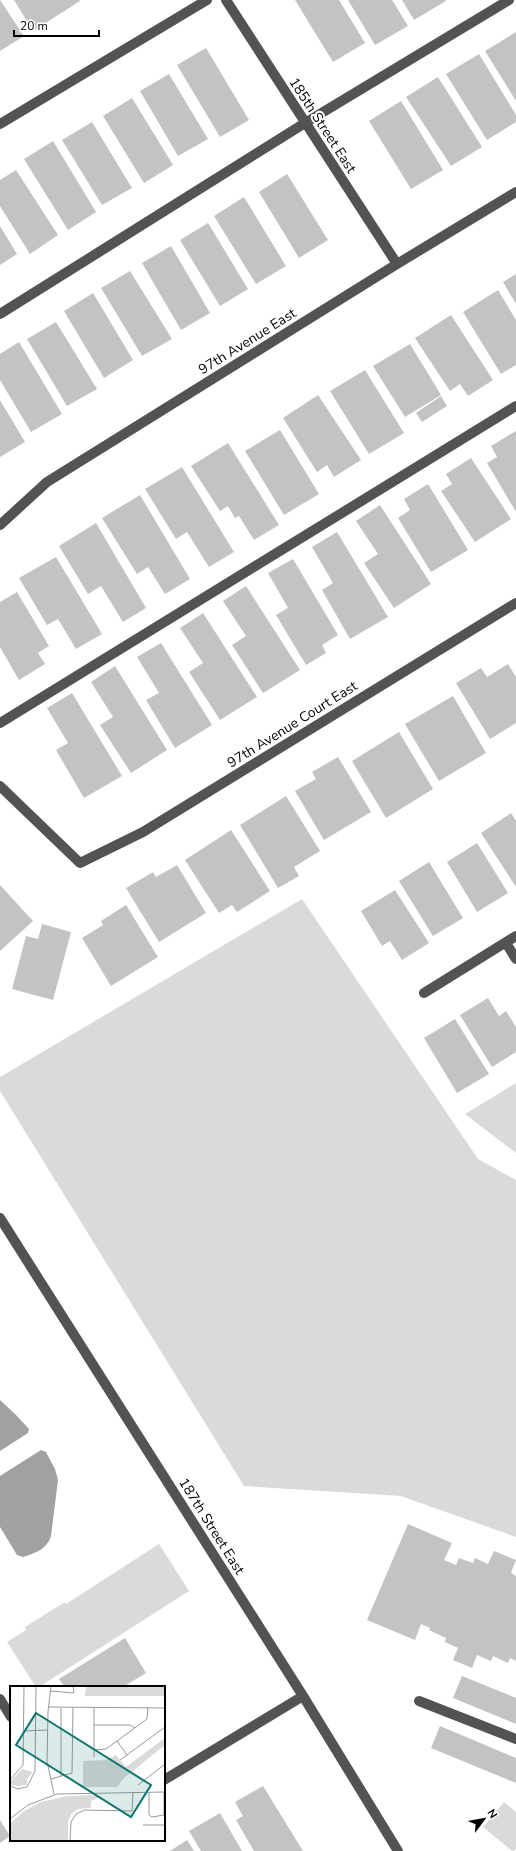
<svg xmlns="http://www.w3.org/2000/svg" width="516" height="1851" font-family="'Nunito Sans',sans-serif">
<rect width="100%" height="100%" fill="#fff"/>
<path fill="#dadada" d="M302 899 478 1159 516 1180V1537L401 1496 244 1486 0 1091V1077Z
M516 1083V1153L465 1114Z
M159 1544 189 1591 39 1687H36L7 1642 26 1630 25 1627 65 1602 66 1604Z
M504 1802 516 1812V1849L514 1851H512L483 1827Z"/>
<path fill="#a1a1a1" d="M0 1400 16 1415 29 1429 28 1433 0 1451Z
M41 1450 46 1452 55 1469 58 1480 51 1536C47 1549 36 1553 23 1557L17 1555 0 1527V1476Z"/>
<path fill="#c3c3c3" d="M0 0 24 36 0 51Z
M14 0H79L80 1 33 31Z
M295 0H339L365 43 333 62Z
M348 0H392L408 26 375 45Z
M402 0H445L446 1 414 20Z
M516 32V101L485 51Z
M206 48 249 120 220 137 177 65Z
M479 54 516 115V122L487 140 446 74Z
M169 74 208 139 178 156 140 91Z
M438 77 482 147 451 166 406 97Z
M132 98 173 165 144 183 103 116Z
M401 101 443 170 411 189 369 121Z
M92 122 132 188 102 205 62 140Z
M53 141 96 212 68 230 24 159Z
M16 170 58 235 30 254 0 206V180Z
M287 174 328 240 299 258 259 192Z
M244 197 286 266 256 284 214 216Z
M208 223 248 289 220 306 180 240Z
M0 226 17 254 0 265Z
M171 246 210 313 181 330 142 263Z
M130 271 172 339 142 356 101 288Z
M516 274V304L503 282Z
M498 290 516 320V365L501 374 463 312Z
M93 293 133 360 104 378 64 311Z
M451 315 493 380 468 396 460 384 450 391 415 338Z
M56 322 97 389 67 406 27 339Z
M19 342 62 414 31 432 0 380V354Z
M410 344 441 395 405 417 373 366Z
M365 370 404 433 369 454 330 391Z
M318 395 361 460 334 477 327 465 317 472 283 418Z
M441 396 447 406 422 422 416 413Z
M0 400 25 442 0 457Z
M280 430 319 494 284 515 245 451Z
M516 431V512L487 463 497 457 491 446Z
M228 443 279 525 254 540 239 516 235 518 228 506 220 511 191 466Z
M471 458 511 519 475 542 441 491 452 484 446 474Z
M182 467 234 552 209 567 187 532 176 539 145 489Z
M428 484 468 550 431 572 398 518 410 510 404 499Z
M140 495 190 579 165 594 148 567 137 574 102 518Z
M380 505 431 584 394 608 364 563 378 554 356 521Z
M96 523 146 608 123 622 101 586 88 594 59 546Z
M337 532 388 617 350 639 322 590 333 583 312 547Z
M56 557 102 634 76 649 58 619 47 625 19 578Z
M293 559 338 635 322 645 326 653 306 665 276 615 288 608 268 573Z
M246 586 300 670 263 693 232 645 246 636 223 601Z
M17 592 49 646 38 653 45 664 19 680 0 647V602Z
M203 613 257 697 220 720 189 672 203 663 180 628Z
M161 643 212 725 175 748 146 700 159 693 137 657Z
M508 664 516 677V723L490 739 456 683 481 668 487 677Z
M115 666 167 750 131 773 100 725 113 717 91 682Z
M72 693 122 776 84 798 56 750 68 743 47 708Z
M453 696 486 753 439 781 405 724Z
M399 732 433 789 386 818 352 761Z
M338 757 371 812 324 840 295 791 316 779 312 772Z
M286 796 320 851 294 867 299 876 278 888 240 825Z
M511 813 516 821V887L481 833Z
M231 830 270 891 237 912 232 905 219 913 185 860Z
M477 843 508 893 477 912 447 862Z
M429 862 463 918 433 936 399 881Z
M177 865 206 913 159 942 126 888 153 872 156 877Z
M0 885 33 921 0 951Z
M395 890 429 943 402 960 390 941 382 946 361 911Z
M126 905 158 957 111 986 82 938 103 925 101 921Z
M42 924 71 932 53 1000 12 989 26 936 38 939Z
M488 998 499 1016 506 1011 516 1027V1052L492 1067 460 1015Z
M455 1019 489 1074 457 1093 424 1038Z
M408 1524 452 1543 444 1560 456 1565 459 1558 473 1563 475 1558 488 1564 494 1551 516 1560 511 1573 516 1576V1661L510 1658 508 1663 493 1656 491 1661 477 1655 472 1668 453 1660 458 1648 445 1642 446 1638 429 1630 430 1628 421 1624 415 1640 367 1620Z
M125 1638 146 1673 123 1687H65L59 1679Z
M462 1676 516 1698V1724L453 1698Z
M440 1726 516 1758V1783L431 1748Z
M263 1786 303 1851H254L236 1820 243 1816 235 1802Z
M220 1813 242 1851H201L189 1831Z
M0 1820 10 1836 0 1843Z
M187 1840 194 1851H170Z"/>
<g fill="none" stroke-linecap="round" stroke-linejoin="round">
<path stroke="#535353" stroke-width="10" d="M226 0 397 264
M0 124 207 0
M0 314 305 123 509 0
M0 525 47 482 397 264 516 192
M0 723 516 406
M0 786 80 863 143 832 516 603
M506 943 516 959
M424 993 516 936
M0 1218 303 1696 398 1851
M0 1699 11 1717
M419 1701 516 1739
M164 1780 303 1696"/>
</g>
<g text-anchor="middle" stroke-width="4" stroke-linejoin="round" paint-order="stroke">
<g font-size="14" fill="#000" stroke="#fff">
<text transform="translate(323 125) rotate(57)" y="5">185th Street East</text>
<text transform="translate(247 341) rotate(-32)" y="5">97th Avenue East</text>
<text transform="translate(292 724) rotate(-32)" y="5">97th Avenue Court East</text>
<text transform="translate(212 1526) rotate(58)" y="5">187th Street East</text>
</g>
</g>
<g transform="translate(10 1686)">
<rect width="155" height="155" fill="#fff"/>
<path d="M76 0H155V10H75ZM155 52V59L114 92 107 101H73V75L96 74 106 69 116 81ZM12 83 23 86 17 93V99L6 100 1 98V95ZM88 109V112L81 115V122L68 123 62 127 58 135V155H0V138L14 125 31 116 57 110Z" fill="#dadada"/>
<path fill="none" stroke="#999" stroke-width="1" d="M41 0 38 26 37 75 44 108M40 5 64 7 63 0M39 21 155 22M84 39H120L125 42M14 45 37 44M107 55 117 69M84 64 96 63 137 33 138 21M84 71V21M110 74 155 41M51 90V22M41 93 62 87 63 21M0 94 13 79 14 0M0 99 7 103 17 101 25 85 26 0M128 99 155 78M139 106V129L142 131 154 129V106M0 133 18 119 47 108 155 106M133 139H155M60 155 61 136 66 128 75 124 122 125 123 106"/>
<path fill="#0f766e" fill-opacity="0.15" stroke="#0f766e" stroke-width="2" d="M26 27 141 99 121 131 6 59Z"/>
<rect width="155" height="155" fill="none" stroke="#000" stroke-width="2"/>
</g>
<g transform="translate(484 1819) rotate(58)" stroke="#ffffff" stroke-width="3" paint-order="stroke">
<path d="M0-3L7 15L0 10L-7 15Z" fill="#000000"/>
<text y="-6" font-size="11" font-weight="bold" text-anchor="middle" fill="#000000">N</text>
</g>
<path d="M14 30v6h85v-6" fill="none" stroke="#000000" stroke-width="2"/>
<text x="20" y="30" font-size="12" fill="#000000" stroke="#ffffff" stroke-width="3" paint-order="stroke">20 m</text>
</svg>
